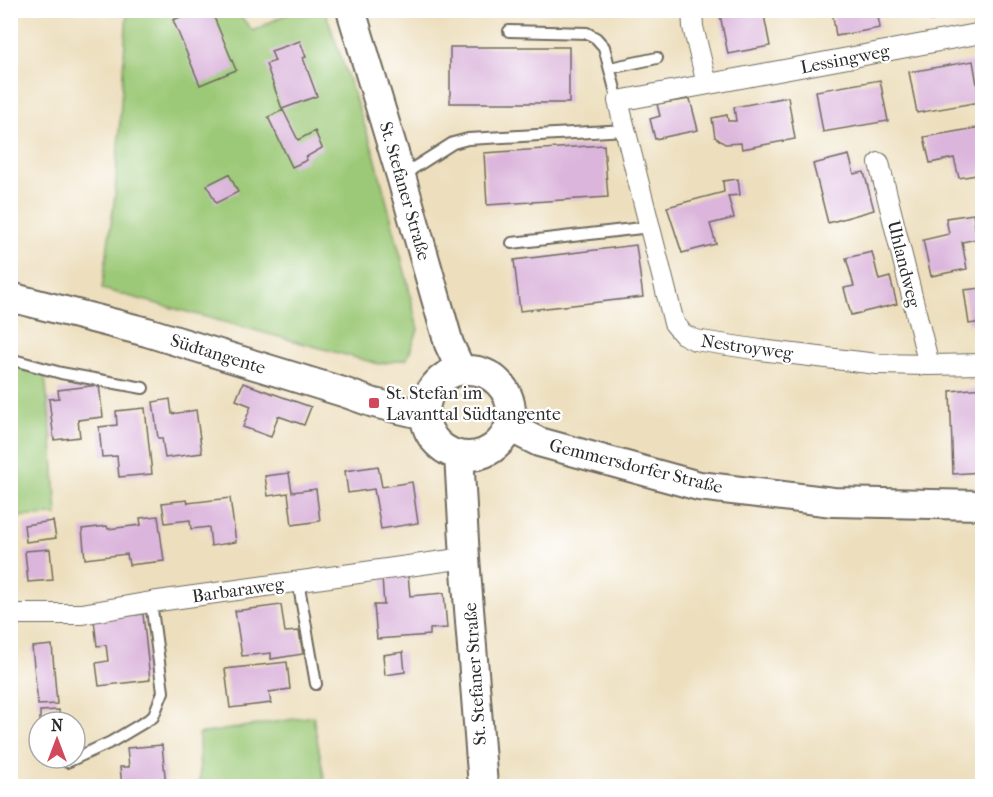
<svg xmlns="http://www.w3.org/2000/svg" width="993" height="797" font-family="'IM FELL French Canon',serif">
<rect width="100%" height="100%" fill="#fff"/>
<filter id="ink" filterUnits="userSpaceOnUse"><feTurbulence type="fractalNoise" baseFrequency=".0167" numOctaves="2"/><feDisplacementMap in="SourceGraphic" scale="12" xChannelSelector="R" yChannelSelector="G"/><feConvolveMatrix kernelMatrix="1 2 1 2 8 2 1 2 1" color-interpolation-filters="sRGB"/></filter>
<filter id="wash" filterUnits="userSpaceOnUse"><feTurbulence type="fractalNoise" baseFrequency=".008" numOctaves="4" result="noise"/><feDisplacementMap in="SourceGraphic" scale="24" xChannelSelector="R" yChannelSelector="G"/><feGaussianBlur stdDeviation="1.35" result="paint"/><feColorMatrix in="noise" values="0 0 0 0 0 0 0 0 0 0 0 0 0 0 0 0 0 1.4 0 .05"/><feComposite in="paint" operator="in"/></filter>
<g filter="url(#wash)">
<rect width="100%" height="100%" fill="#eddfbe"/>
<path fill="#9cc977" stroke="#647a51" stroke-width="1.5" d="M127 11H236L253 31 292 11H325L374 153 407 280 418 330 407 359 379 364 102 289 115 195Z
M11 366 45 376 52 441 57 515 11 517Z
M313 716 325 783 301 786H200L199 734Z"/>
<g id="blocks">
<path fill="#dbb5dc" d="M197 10H211L236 70 200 85 173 20Z
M719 10H763L770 46 728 54Z
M832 10H877L880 28 836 36Z
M929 10H968L969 13 931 21Z
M300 41 306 57 303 58 317 96 282 109 266 64 275 61 271 51Z
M450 47H569V103H450Z
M973 61 980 102 917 113 909 72Z
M880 80 888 121 823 132 816 91Z
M788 97 795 139 742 149 741 143 725 144 715 137 712 118 727 115 728 121H736L734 107Z
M690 99 698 130 655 139 650 119 660 116 657 104Z
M283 110 298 140 315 131 322 148 306 157 307 160 292 167 268 117Z
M982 127V174L959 178 954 158 930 163 924 137Z
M604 145 608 197 487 205 484 153Z
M849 155 854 174 864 172 874 210 828 223 813 164Z
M229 174 238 192 216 203 207 185Z
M738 179 740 195 728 196 734 218 710 224 716 244 682 253 667 207 724 192 723 181Z
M973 214 977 239 962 242 967 269 931 276 923 240 949 234 946 218Z
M636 245 643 297 520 311 514 260Z
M872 252 879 280 890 277 897 304 851 315 844 288 854 286 846 258Z
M982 288V322L969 324 964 290Z
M243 383 311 407 304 425 278 416 271 437 243 427 251 406 236 400Z
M99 385 103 417 78 420 80 437 54 440 49 399 59 398 58 390Z
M982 388V472L953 474 950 391Z
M170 399 172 414 196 410 202 453 165 458 162 438H158L153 402Z
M145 408 152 474 119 477 117 456 102 457 99 427 117 425 116 411Z
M378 466 382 487 412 482 418 523 381 529 374 489 348 493 345 471Z
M289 473 292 492 316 489 320 521 292 525 288 493 268 496 265 476Z
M230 498 236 542 211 546 209 527 191 529 190 520 165 523 162 503 187 500 188 503Z
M158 516 164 561 129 565 127 554 85 559 82 529 107 526 108 529 141 525 140 518Z
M53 521 56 538 26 542 24 525Z
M50 549 53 580 28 582 25 551Z
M408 575 410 596 444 593 447 628 430 629V635L377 639 374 605H384L382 578Z
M281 605 285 632 299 631 303 654 271 659V653L242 656 235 611Z
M143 614 150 680 99 686 96 663 108 661 106 645 97 646 94 620Z
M52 645 57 704 38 705 32 647Z
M403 652 405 672 385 675 383 655Z
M287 662 290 689 269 692 271 703 230 708 225 669Z
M59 710 60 722H40V711Z
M162 745 166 786H122L120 767H129L127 748Z"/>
</g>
</g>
<g filter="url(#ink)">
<use href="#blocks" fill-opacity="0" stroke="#6f6a5e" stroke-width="1.5"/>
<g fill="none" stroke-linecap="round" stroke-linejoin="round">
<g stroke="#6f6a5e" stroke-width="14">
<path id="lane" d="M979 10 982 31
M509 31 587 33 596 38 604 47 618 101
M610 68 657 58
M401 176 453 143 468 139 626 130
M512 243 650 227
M10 359 61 373 143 388
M298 581 316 684
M67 762 111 742 153 717 163 692 151 602"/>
</g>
<g stroke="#6f6a5e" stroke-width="22">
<path id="street" d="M692 10 693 27 707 84
M982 33 618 101 674 323 683 334 695 340 760 350 877 364 929 365 982 364
M879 163 929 365
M10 614H82L151 602 465 558"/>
</g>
<g stroke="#6f6a5e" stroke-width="32">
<path id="secondary" d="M351 10 401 176 449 344 461 370
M10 297 147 332 343 392 374 403 425 415
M425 413a43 43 0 1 1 86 0a43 43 0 1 1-86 0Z
M509 427 539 442 699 486 833 502 982 505
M459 455 465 558 483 786"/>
</g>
<use href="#lane" stroke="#fff" stroke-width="10"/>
<use href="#street" stroke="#fff" stroke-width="20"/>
<use href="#secondary" stroke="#fff" stroke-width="28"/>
</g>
</g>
<rect fill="#d1495b" stroke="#fff" stroke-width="2" x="368" y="397" width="12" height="12" rx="3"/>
<g text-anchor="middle" stroke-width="4.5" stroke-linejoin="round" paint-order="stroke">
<g font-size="18" fill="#2b2b2b" stroke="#fff">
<text transform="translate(845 59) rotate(-11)" y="6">Lessingweg</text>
<text transform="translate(405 191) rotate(74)" y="6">St. Stefaner Straße</text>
<text transform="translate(904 264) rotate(76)" y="6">Uhlandweg</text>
<text transform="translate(747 347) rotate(8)" y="6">Nestroyweg</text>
<text transform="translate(218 354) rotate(17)" y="6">Südtangente</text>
<text transform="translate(636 466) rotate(14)" y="6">Gemmersdorfer Straße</text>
<text transform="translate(238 590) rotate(-8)" y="6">Barbaraweg</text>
<text transform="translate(475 674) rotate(-94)" y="6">St. Stefaner Straße</text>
</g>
<g font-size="18" fill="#2b2b2b" stroke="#fff" text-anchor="start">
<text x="386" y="399">St. Stefan im<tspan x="386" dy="21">Lavanttal Südtangente</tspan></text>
</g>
</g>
<rect width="993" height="797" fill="none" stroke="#fff" stroke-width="36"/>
<g transform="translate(57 740)"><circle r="28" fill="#ffffff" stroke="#aaaaaa" stroke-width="1.5"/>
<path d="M0-4.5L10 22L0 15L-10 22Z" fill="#d1495b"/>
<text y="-9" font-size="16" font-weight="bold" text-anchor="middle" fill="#2b2b2b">N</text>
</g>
</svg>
